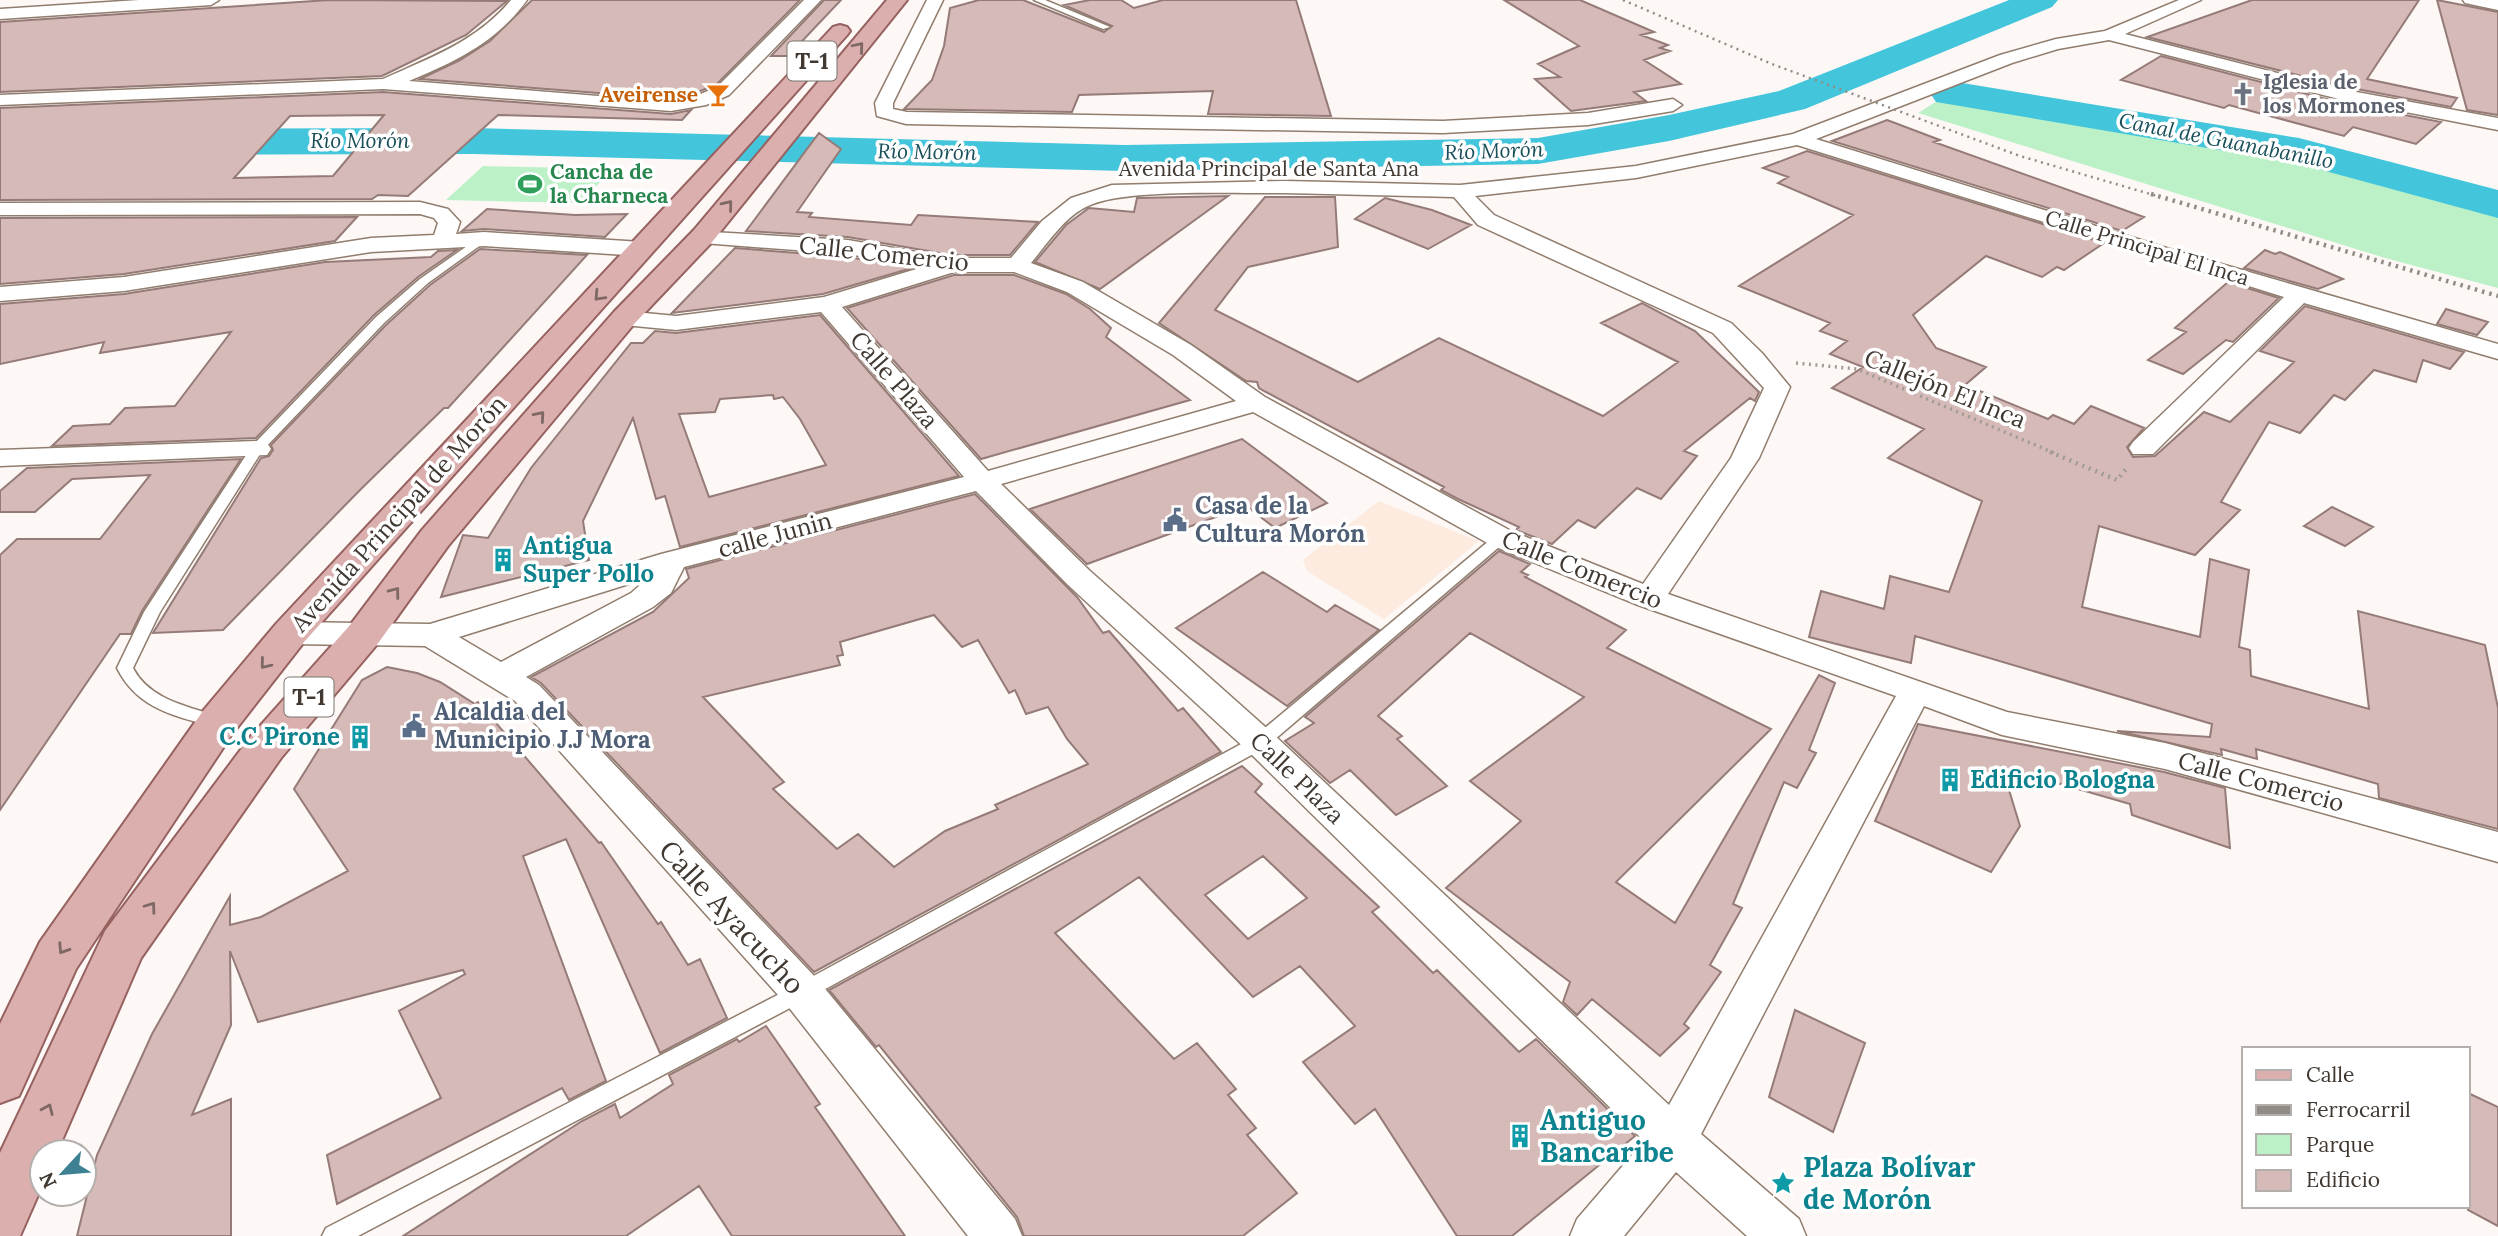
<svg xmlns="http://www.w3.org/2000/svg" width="2498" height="1236" font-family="Lora,serif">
<rect width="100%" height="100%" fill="#fdf8f5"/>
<path fill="#fcebde" d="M1379 501 1479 541 1384 619 1307 571 1303 560Z"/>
<path fill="#bcf1c8" d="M1950 93 2299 151 2498 204V288L2385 258 1918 113Z
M483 166 612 169 581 203 446 200Z"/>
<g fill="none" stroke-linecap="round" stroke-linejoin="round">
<path fill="#43c5dc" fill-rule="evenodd" d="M2009 0H2058L2052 7 1805 109 1669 141 1538 164 1125 171 473 154 82 155 0 161V135L82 129 473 128 1125 145 1538 138 1669 115 1779 91Z
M1950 81 2299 138 2498 190V218L2296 163 1936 102 1930 93 1936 84Z"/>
</g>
<path fill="#d6bab7" stroke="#957b78" stroke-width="2" fill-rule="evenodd" d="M329 0 507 1 466 35 382 76 0 92V22Z
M532 0H800L716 85 695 93 671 96 611 94 420 79 460 60 490 41Z
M824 0H841L788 56H771Z
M979 0H1023L1104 32 1112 26 1064 5 1090 0H1121L1134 8 1163 0H1296L1331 116 1208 114 1213 91 1079 95 1072 112 904 109 932 80 944 46 950 8Z
M1504 0H1580L1654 32 1641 35 1668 45 1660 48 1670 51 1644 60 1681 84 1634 92 1646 101 1571 111 1535 79 1560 77 1538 64 1579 46Z
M2252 0H2419L2367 79 2457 98 2451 107 2341 86 2147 37Z
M2437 0 2498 12V115L2467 110Z
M2161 56 2338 102 2441 122 2416 144 2353 127 2344 136 2229 105 2224 108 2121 80Z
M383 92 671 114 691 110 682 120 498 115 408 196 378 195 372 199 0 200V108ZM384 115 333 176 234 178 290 116Z
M1887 120 1940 140 1934 142 2144 217 2122 231 1832 141Z
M819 133 841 149 797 212 812 213 809 217 911 225 918 215 1038 222 1010 255H951L848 237 746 231Z
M1807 151 2104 243 2064 270 2057 267 2042 277 1986 256 1913 315 1936 348 1986 367 1965 385 2048 419 2053 415 2074 424 2091 406 2144 428 2127 447 2133 457 2155 456 2204 412 2230 422 2294 362 2260 351 2305 306 2464 352 2450 369 2423 360 2416 382 2374 370 2345 400 2334 395 2300 433 2269 422 2221 502 2240 510 2195 555 2099 526 2082 607 2200 637 2210 559 2249 570 2239 647 2250 650 2251 676 2369 709 2358 611 2485 645 2498 708V829L2379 798 2378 784 2256 749 2257 759 2221 749 2222 755 2117 731 2210 737 2212 724 1915 636 1911 663 1809 637 1821 591 1884 609 1890 576 1949 592 1982 501 1888 458 1924 429 1832 388 1863 367 1830 354 1847 341 1820 331 1830 323 1739 286 1853 215 1778 183 1788 177 1763 168Z
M1228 196 1100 289 1035 262 1066 225 1089 208 1134 212 1137 198Z
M1265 197H1335L1338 247 1248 267 1215 310 1358 382 1439 338 1603 416 1678 362 1601 323 1642 303 1695 331 1759 392 1755 401 1750 398 1684 451 1697 456 1661 499 1637 488 1595 528 1578 520 1552 544 1516 530 1519 527 1458 499 1441 490 1444 487 1266 392 1259 388 1257 382 1246 381 1159 323Z
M1385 198 1432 210 1471 225 1428 249 1355 219Z
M487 209 575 215 627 214 605 237 484 229 462 231Z
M357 217 335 241 124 274 0 284V218Z
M735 248 848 257 912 268 823 294 672 313Z
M480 249 587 255 448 408H444L361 489 223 630 153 633 261 458 269 456 273 450 271 445 386 325 430 285Z
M457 250 418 277 374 315 256 438 52 446 73 426 110 424 125 408 175 406 231 332 100 353 104 342 0 364V304L124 294 325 262 431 257 438 251Z
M2265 250 2275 254 2280 252 2343 279 2318 289 2244 268Z
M954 275H1014L1066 294 1090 309 1111 328 1106 337 1190 400 981 459 847 308Z
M2228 282 2279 298 2233 342 2226 340 2183 374 2148 360 2186 332 2175 328Z
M2446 309 2488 322 2477 335 2437 324Z
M820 315 959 476 680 547 665 496 656 499 633 418 583 521 589 560 441 597 463 535 488 538 531 468 631 343H643L655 331 676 333ZM773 395 774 399 783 397 800 419 826 465 709 497 679 414 715 412 720 399Z
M1242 439 1327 503 1275 528 1246 506 1087 564 1030 509Z
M241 459 142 611 131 634H120L0 810V555L17 539H100L150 475 72 479 35 512H0V491L27 468Z
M975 494 1077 597 1103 633 1109 631 1178 711 1183 708 1221 752 814 972 541 683 531 677 653 612 689 578 686 569ZM934 615 962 647 978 640 1009 693 1015 690 1026 714 1048 707 1067 739 1088 764 995 805 998 809 945 831 894 867 858 834 837 849 773 789 784 782 703 697 840 665 837 656 843 655 840 642Z
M2332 507 2373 527 2345 546 2304 526Z
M1499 551 1530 564 1521 572 1528 575 1525 577 1626 630 1607 648 1771 729 1616 882 1675 923 1819 675 1835 683 1809 750 1816 753 1797 788 1784 782 1733 904 1742 908 1710 965 1721 972 1684 1024 1689 1028 1660 1056 1592 999 1577 1015 1563 1002 1570 982 1446 888 1521 821 1470 781 1584 697 1470 633 1378 716 1402 736 1397 739 1447 786 1396 815 1350 770 1330 783 1285 741 1314 723 1305 717Z
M1263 572 1327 612 1335 605 1379 630 1287 706 1176 628Z
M387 667 417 673 440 682 475 704 478 702 599 843 601 842 658 924 661 922 688 965 700 959 727 1018 660 1053 566 839 523 856 606 1081 569 1100 562 1088 337 1204 327 1155 441 1098 399 1011 465 974 463 970 258 1022 230 951 231 1025 192 1115 231 1099V1236H77L97 1155 152 1034 230 896V925L261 917 348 871 294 789 362 680Z
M1918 724 2164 772 2225 788 2230 848 2132 815 2130 804 2002 767 2020 826 1991 872 1875 821Z
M1242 766 1262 784 1255 792 1379 907 1372 912 1433 973 1437 970 1519 1052 1536 1039 1635 1136 1512 1236H1457L1375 1109 1355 1124 1303 1062 1355 1026 1300 966 1253 997 1139 877 1055 933 1174 1059 1197 1043 1236 1089 1228 1095 1256 1128 1247 1135 1297 1193 1243 1236H1024L1017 1217 879 1045 876 1047 829 990ZM1263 856 1307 898 1248 939 1205 895Z
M1795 1010 1865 1043 1833 1132 1769 1097Z
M766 1026 820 1104 815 1107 905 1236H732L699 1186 626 1236H403L582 1121 615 1104 620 1118 673 1084 669 1075 737 1039 739 1042Z
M2468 1093 2498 1107V1226L2468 1210Z"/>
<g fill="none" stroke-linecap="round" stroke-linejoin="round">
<g stroke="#907d6e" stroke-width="3">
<path id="service" d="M1034 0H1045L1110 27 1103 29Z
M480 237 489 239 428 283 384 323 262 451 160 612 133 668C150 701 191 707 224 718L227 722 224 726 218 728C176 716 138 710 117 668L144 612 252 446 376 317 420 279Z
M1501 533 1506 535 1508 538 1506 541 1266 747 809 998 358 1236H322L326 1228 795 986 1254 737 1496 535Z"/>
</g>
<g stroke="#907d6e" stroke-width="3">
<path id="minor" d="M139 0H219L211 5 0 19V9Z
M511 0H527C497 42 455 62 409 81L611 97 671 99 696 96 717 87 804 0H821L729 95 706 105 671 111 383 89 0 105V95L383 79C431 57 476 42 511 0Z
M927 0H943L893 103V109L907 112 1443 121 1588 113 1673 99 1682 105 1673 111 1588 125 1443 133 906 124 877 116 875 103Z
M2179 0H2201L2125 34 2340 89 2498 118V130L2339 99 2109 40 2058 49 2012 63 1816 139 2173 250 2498 344V359L2304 303 2153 454H2133L2129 448 2133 442 2284 297 1797 145 1636 178 1475 196 1494 215 1731 323 1762 353 1790 387 1759 458 1668 594 2007 712 2165 743 2498 832V862L2165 769 2002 735 1924 706 1701 1134 1799 1219 1806 1236H1747L1676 1172 1624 1236H1570L1577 1219 1644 1141 1248 751 1067 584 976 491 684 567 671 593 653 607 526 677 539 685 817 979 1015 1219 1022 1236H968L787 1005 515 701 425 646 290 644 279 641 274 633 279 625 290 622 430 624 661 554 964 477 821 312 676 330 624 325 616 323 612 318 616 313 624 311 676 316 824 297 923 267 848 254 703 243 692 236 695 231 848 240 951 258H1011L1042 221 1071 198 1112 185 1285 181 1460 185 1636 166 1793 134 2000 55 2056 39 2105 31ZM1285 193 1454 197 1478 225 1713 333 1764 388 1731 458 1643 584 1511 531 1265 397 1191 345 1083 282 1031 263C1047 244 1065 216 1088 206 1126 188 1237 194 1285 193ZM954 272H1014L1067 292 1173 355 1236 401 988 471 842 307ZM1253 412 1491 545 1638 605 1896 696 1669 1105 1272 733 1089 570 1001 484ZM648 578 631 593 501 662 459 637Z
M2463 0H2498V10L2465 3Z
M420 202 448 209 460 222 456 234 484 232 642 242 653 249 642 256 484 246 371 252 124 291 0 301V287L124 277 371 238 434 235 438 223 434 218 420 214 0 215V203Z
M257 441 267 443 271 449 267 455 0 466V450Z"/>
</g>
<g stroke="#966260" stroke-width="4">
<path id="primary" d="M887 0H907L712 242 634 324 448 546 379 642 281 758 141 958 57 1152H42V1186L20 1236H0V1153L105 931 251 736 351 624 422 530 614 312 694 230Z
M840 25 847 27 850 31 847 35 304 642 233 733 76 969 19 1096 0 1103V1024L40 942 203 711 276 624 833 27Z"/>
</g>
<path stroke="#a19a95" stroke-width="3.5" stroke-dasharray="2 4.5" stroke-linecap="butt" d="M1796 363 1857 369 2054 453"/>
<path stroke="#a19a95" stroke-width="4.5" stroke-dasharray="2 5" stroke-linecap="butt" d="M2050 452 2117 480 2126 469"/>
<use href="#service" fill="#fff" fill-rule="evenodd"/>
<use href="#minor" fill="#fff" fill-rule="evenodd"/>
<use href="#primary" fill="#dcafaf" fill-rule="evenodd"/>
<path stroke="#918b85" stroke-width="2.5" stroke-dasharray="2 4.5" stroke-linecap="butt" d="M1623 0 1772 64 2020 156 2157 196"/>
<path stroke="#918b85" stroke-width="4.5" stroke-dasharray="2.5 5" stroke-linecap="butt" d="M2151 194 2498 296"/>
</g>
<defs><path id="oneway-chevron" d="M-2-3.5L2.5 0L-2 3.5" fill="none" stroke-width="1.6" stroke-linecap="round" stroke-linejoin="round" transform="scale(1.75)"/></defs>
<g stroke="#7e6863">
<use href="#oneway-chevron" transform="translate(859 47) rotate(-50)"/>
<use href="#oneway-chevron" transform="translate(728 205) rotate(-51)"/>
<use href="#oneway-chevron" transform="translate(599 296) rotate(133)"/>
<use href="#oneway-chevron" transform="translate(540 416) rotate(-49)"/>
<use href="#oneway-chevron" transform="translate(395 592) rotate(-53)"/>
<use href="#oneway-chevron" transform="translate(265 664) rotate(129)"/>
<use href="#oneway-chevron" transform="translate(151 907) rotate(-54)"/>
<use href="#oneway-chevron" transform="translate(63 949) rotate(123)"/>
<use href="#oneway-chevron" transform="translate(48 1109) rotate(-66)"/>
</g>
<defs>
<g id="church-bare" transform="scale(1.89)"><path d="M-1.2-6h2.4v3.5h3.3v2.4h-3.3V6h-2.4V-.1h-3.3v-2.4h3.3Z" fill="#6b7280" stroke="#fff" stroke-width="2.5" paint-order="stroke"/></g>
<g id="bar-bare" transform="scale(1.89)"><path d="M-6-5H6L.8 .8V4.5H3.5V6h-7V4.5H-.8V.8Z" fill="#e8710a" stroke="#fff" stroke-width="2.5" paint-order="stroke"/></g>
<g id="stadium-bare" transform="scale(1.89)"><path d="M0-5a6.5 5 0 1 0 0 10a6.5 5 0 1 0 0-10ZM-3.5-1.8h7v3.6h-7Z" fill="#2e9e5b" stroke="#fff" stroke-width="2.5" paint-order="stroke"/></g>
<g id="civic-bare" transform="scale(1.89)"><path d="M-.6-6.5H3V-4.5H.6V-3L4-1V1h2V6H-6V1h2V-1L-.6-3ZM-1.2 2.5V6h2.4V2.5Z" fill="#5c6f8a" stroke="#fff" stroke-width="2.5" paint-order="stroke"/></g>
<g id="building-bare" transform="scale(1.89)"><path d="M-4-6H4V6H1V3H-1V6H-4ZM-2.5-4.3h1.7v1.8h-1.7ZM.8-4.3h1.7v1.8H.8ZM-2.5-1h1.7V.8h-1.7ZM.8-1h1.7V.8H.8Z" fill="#0f9aa8" stroke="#fff" stroke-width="2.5" paint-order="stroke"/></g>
<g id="sight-bare" transform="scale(1.89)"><path d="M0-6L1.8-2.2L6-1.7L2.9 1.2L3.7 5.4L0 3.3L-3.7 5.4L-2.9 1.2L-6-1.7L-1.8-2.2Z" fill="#0f9aa8" stroke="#fff" stroke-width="2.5" paint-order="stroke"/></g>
</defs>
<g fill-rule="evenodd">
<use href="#church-bare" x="2243" y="94"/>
<use href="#bar-bare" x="718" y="95"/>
<use href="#stadium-bare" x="530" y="184"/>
<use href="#civic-bare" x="1175" y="520"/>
<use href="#building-bare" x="503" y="560"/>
<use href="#civic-bare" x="414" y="726"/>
<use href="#building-bare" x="360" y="737"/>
<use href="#building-bare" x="1950" y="780"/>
<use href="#building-bare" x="1520" y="1136"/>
<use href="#sight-bare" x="1783" y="1183"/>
</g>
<g text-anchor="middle" stroke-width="7" stroke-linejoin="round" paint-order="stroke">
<g font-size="21" font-weight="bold" fill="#5b616d" stroke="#fff" text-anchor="start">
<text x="2263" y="89">Iglesia de<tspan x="2263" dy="24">los Mormones</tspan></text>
</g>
<g font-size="21" font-weight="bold" fill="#c56008" stroke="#fff" text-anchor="end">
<text x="698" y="102">Aveirense</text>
</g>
<g font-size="21" font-style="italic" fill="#184f59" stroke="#fff">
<text x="360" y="148">Río Morón</text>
<text transform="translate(2226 141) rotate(11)" y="7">Canal de Guanabanillo</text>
<text transform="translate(1494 151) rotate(-2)" y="7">Río Morón</text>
<text transform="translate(927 152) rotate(1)" y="7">Río Morón</text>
</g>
<g font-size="21" fill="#403831" stroke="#fff">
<text x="1269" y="176">Avenida Principal de Santa Ana</text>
<text transform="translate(2147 248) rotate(17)" y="7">Calle Principal El Inca</text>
</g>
<g font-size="21" font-weight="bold" fill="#27864d" stroke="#fff" text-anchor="start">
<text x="550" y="179">Cancha de<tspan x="550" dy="24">la Charneca</tspan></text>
</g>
<g fill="#fff" stroke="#79746f" stroke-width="2">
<rect x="787.5" y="41.5" width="49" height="39" rx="5"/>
<rect x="284.5" y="677.5" width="49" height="39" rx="5"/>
</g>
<g font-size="23" font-weight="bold" fill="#403831">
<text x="812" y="69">T-1</text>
<text x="309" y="705">T-1</text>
</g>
<g font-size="24" fill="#403831" stroke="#fff">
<text transform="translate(884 254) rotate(6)" y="8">Calle Comercio</text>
<text transform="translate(894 380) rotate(49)" y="8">Calle Plaza</text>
<text transform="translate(1945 389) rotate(22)" y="8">Callejón El Inca</text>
<text transform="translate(399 514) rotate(-48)" y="8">Avenida Principal de Morón</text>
<text transform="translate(775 535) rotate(-15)" y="8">calle Junin</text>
<text transform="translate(1582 570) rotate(22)" y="8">Calle Comercio</text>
<text transform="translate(1297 778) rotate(44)" y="8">Calle Plaza</text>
<text transform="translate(2261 782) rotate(15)" y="8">Calle Comercio</text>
</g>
<g font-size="24" font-weight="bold" fill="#4e5e75" stroke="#fff" text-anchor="start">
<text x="1195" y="514">Casa de la<tspan x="1195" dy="28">Cultura Morón</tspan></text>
<text x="434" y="720">Alcaldia del<tspan x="434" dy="28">Municipio J.J Mora</tspan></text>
</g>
<g font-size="24" font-weight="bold" fill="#0d838f" stroke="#fff" text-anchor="start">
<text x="523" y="554">Antigua<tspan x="523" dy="28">Super Pollo</tspan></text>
<text x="340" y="745" text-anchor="end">C.C Pirone</text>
<text x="1970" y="788">Edificio Bologna</text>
</g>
<g font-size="28" fill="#403831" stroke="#fff">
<text transform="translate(732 917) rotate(47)" y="10">Calle Ayacucho</text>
</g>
<g font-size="28" font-weight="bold" fill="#0d838f" stroke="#fff" text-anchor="start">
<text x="1540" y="1130">Antiguo<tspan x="1540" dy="32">Bancaribe</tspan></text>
<text x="1803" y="1177">Plaza Bolívar<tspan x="1803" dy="32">de Morón</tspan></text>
</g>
</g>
<rect x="2242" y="1047" width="228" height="161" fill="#ffffff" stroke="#b3afad" stroke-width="2"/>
<rect x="2256" y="1070" width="35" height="10" fill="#dcafaf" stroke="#b3afad" stroke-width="2"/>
<text x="2306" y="1082" font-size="21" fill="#403831">Calle</text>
<rect x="2256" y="1105" width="35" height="10" fill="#918b85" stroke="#b3afad" stroke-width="2"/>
<text x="2306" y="1117" font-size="21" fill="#403831">Ferrocarril</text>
<rect x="2256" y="1134" width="35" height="21" fill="#bcf1c8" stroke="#b3afad" stroke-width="2"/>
<text x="2306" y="1152" font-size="21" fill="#403831">Parque</text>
<rect x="2256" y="1170" width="35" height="21" fill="#d6bab7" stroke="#b3afad" stroke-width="2"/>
<text x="2306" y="1187" font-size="21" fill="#403831">Edificio</text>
<g transform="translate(63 1173) rotate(244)"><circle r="33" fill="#ffffff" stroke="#b3afad" stroke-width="2"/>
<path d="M0-5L12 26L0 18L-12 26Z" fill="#3e8192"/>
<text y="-10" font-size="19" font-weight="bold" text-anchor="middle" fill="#403831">N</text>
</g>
</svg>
